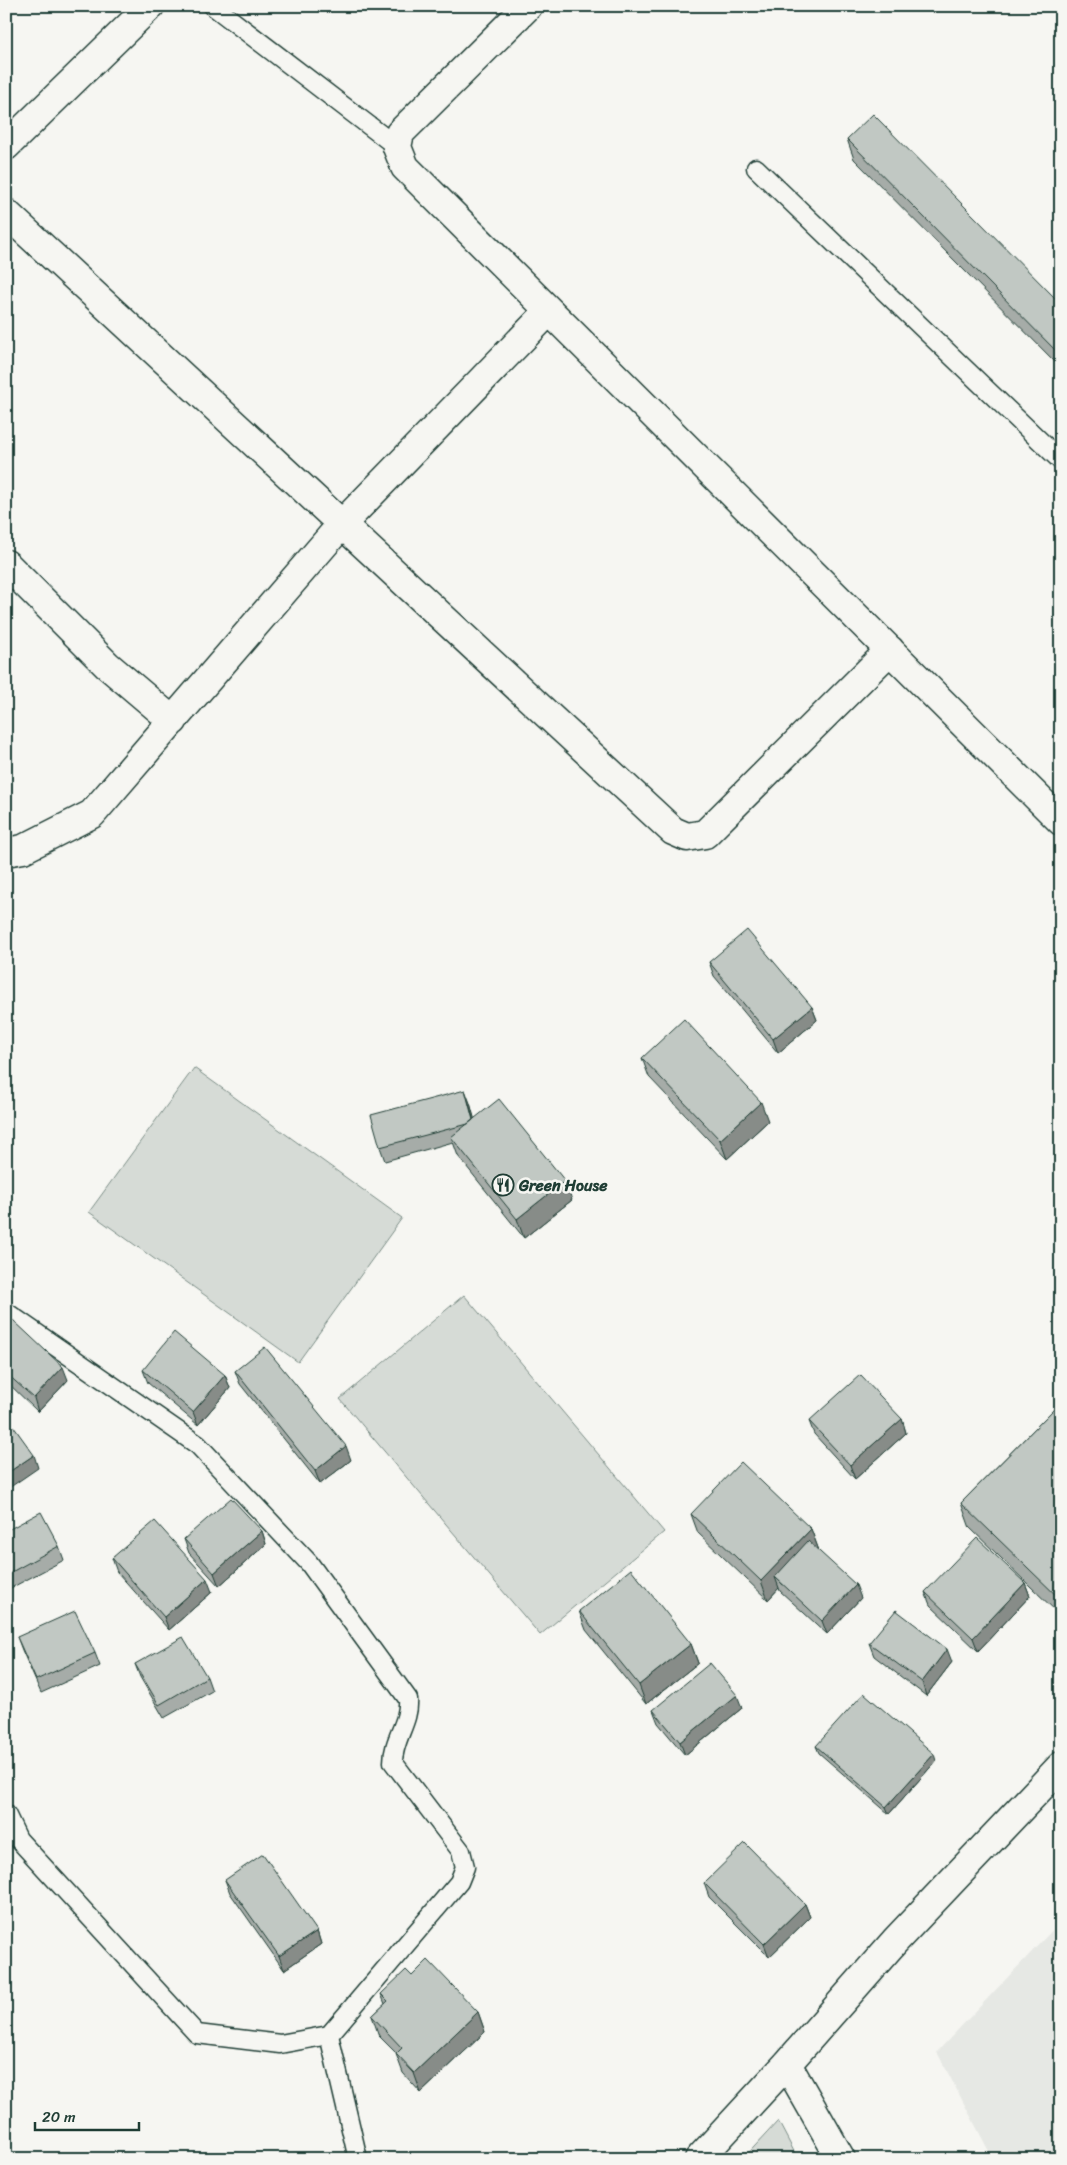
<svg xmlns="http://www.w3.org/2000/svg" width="1067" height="2165" font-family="Sriracha,sans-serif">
<rect width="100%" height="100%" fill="#f6f6f2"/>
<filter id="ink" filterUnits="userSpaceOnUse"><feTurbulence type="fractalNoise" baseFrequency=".02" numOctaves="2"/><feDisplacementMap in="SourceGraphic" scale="10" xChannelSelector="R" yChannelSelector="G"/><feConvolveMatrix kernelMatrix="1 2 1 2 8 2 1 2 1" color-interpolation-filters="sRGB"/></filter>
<g filter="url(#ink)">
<path fill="#e6e8e4" d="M1061 1921V2159H993L937 2052Z"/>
<path fill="#d6dbd6" stroke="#7a8c85" d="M194 1068 402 1218 298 1362 89 1212Z
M464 1295 664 1532 540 1635 340 1399Z
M778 2121 798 2159H743Z"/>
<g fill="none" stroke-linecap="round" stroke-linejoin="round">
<g stroke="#1f3d34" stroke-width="21">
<path id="lane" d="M213 6 397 147
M756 168 1061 461
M6 1312 198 1445 309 1563 408 1699C410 1722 393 1739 393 1762L461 1851 465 1867 459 1882 329 2035
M6 1814 18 1839 197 2034 280 2044 329 2035 358 2159"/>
</g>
<g stroke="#1f3d34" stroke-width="31">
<path id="street" d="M528 6 400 133 397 147 405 167 1061 821
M6 146 150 6
M6 213 673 831 687 837 705 834 890 650
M6 564 107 665 173 721
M6 852 23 849 92 814 341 525 548 312"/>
</g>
<g stroke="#1f3d34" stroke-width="31">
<path id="secondary" d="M787 2064 841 2159
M699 2159 787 2064 895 1941 1061 1766"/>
</g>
<use href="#lane" stroke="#f6f6f2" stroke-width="18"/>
<use href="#street" stroke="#f6f6f2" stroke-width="28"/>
<use href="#secondary" stroke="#f6f6f2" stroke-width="28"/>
</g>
<path fill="#a6aca8" stroke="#1f3d34" d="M847 139 1061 304V368L854 159Z
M709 962 812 1007 817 1020 778 1053 714 976Z
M642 1058 768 1121 727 1159 649 1077Z
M470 1103 474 1119 572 1200 524 1238 458 1156 453 1142 385 1161 380 1147Z
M6 1313 11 1323 68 1380 38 1412 6 1381Z
M143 1370 225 1375 230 1388 198 1425 148 1383Z
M235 1371 351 1460 320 1484 240 1384Z
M1061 1402V1616L970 1528 961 1503Z
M902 1419 906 1433 855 1479 814 1434 809 1421Z
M691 1514 811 1529 818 1548 817 1549 861 1598 827 1634 780 1591 779 1588 768 1600 698 1533Z
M6 1531 59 1546 64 1560 7 1590 6 1588Z
M262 1531 266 1544 219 1586 189 1553 184 1539Z
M112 1558 212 1592 169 1630 117 1572Z
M1025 1583 1030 1596 978 1651 930 1605 925 1592Z
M579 1611 691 1644 698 1663 646 1704 586 1630Z
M17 1637 95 1653 100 1666 41 1693 22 1650Z
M869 1643 952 1662 926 1696 874 1656Z
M135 1664 207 1677 212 1691 164 1718 140 1677Z
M742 1708 685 1755 658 1723 653 1710Z
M816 1746 936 1761 889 1814 819 1753Z
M225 1880 317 1931 321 1944 284 1970 230 1893Z
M704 1883 805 1904 810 1917 769 1957 709 1897Z
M412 1976 478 2012 485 2032 421 2093 403 2073 396 2054V2053L379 2036 372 2016 385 2004 381 1994Z"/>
<path fill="#878c88" stroke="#1f3d34" d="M812 1007 817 1020 778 1053 773 1039Z
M465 1090 470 1103 479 1135 474 1122Z
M761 1102 768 1121 727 1159 720 1140Z
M565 1181 572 1200 524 1238 517 1219Z
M8 1316 13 1329 6 1334V1317Z
M63 1367 68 1380 38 1412 34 1398Z
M225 1375 230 1388 198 1425 193 1412Z
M902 1419 906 1433 855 1479 850 1465Z
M346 1446 351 1460 320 1484 315 1471Z
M34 1455 38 1468 6 1490V1474Z
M811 1529 818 1548 783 1585 775 1577 779 1588 768 1600 761 1581Z
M262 1531 266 1544 219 1586 214 1573Z
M207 1579 212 1592 169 1630 164 1617Z
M1025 1583 1030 1596 978 1651 973 1638Z
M856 1585 861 1598 827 1634 822 1621Z
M691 1644 698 1663 646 1704 639 1685Z
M947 1649 952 1662 926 1696 922 1682Z
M737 1695 742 1708 685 1755 680 1742Z
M934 1754 936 1761 889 1814 886 1807Z
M805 1904 810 1917 769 1957 764 1944Z
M317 1931 321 1944 284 1970 279 1956Z
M478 2012 485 2032 421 2093 414 2073Z"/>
<path fill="#c1c8c3" stroke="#1f3d34" d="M873 114 1061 304V356L847 139Z
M747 930 812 1007 773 1039 709 962Z
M684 1019 761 1102 720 1140 642 1058Z
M465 1090 473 1120 468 1124 380 1147 371 1115Z
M499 1099 565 1181 517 1219 451 1137Z
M13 1320 63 1367 34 1398 6 1373V1328Z
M174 1332 225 1375 193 1412 143 1370Z
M265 1347 346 1446 315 1471 235 1371Z
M860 1375 902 1419 850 1465 809 1421Z
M1061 1402V1600L961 1503Z
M6 1416 34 1455 6 1474Z
M741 1462 811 1529 761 1581 691 1514Z
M231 1498 262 1531 214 1573 184 1539Z
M41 1512 59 1546 6 1575V1531Z
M155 1521 207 1579 164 1617 112 1558Z
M977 1538 1025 1583 973 1638 925 1592Z
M808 1541 856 1585 822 1621 775 1577Z
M631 1569 691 1644 639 1685 579 1611Z
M896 1610 947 1649 922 1682 869 1643Z
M75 1611 95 1653 36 1680 17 1637Z
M183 1637 207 1677 159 1705 135 1664Z
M710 1663 737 1695 680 1742 653 1710Z
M864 1693 934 1754 886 1807 816 1746Z
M745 1843 805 1904 764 1944 704 1883Z
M263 1854 317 1931 279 1956 225 1880Z
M428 1960 478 2012 414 2073 396 2054 402 2048 372 2016 388 2001 381 1994 406 1970 412 1976Z"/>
</g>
<defs>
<g id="restaurant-ring" transform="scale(1.125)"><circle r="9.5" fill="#f6f6f2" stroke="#1f3d34" stroke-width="1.5"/><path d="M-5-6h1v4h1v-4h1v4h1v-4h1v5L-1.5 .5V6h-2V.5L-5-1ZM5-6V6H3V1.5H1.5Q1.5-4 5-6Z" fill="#1f3d34"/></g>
</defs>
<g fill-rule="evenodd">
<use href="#restaurant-ring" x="503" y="1185"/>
</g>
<g text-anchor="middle" stroke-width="5" stroke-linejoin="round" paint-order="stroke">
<g font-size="16" font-weight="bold" fill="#1f3d34" stroke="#f6f6f2" text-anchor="start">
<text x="519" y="1191">Green House</text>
</g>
</g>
<rect width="1067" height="2165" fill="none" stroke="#f6f6f2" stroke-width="25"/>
<rect x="12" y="12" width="1042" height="2140" fill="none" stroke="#1f3d34" stroke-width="2" filter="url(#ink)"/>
<path d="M35 2122v8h104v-8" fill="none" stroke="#1f3d34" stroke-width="2.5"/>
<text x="42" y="2122" font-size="15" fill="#1f3d34" stroke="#f6f6f2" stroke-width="4" paint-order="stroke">20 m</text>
</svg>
